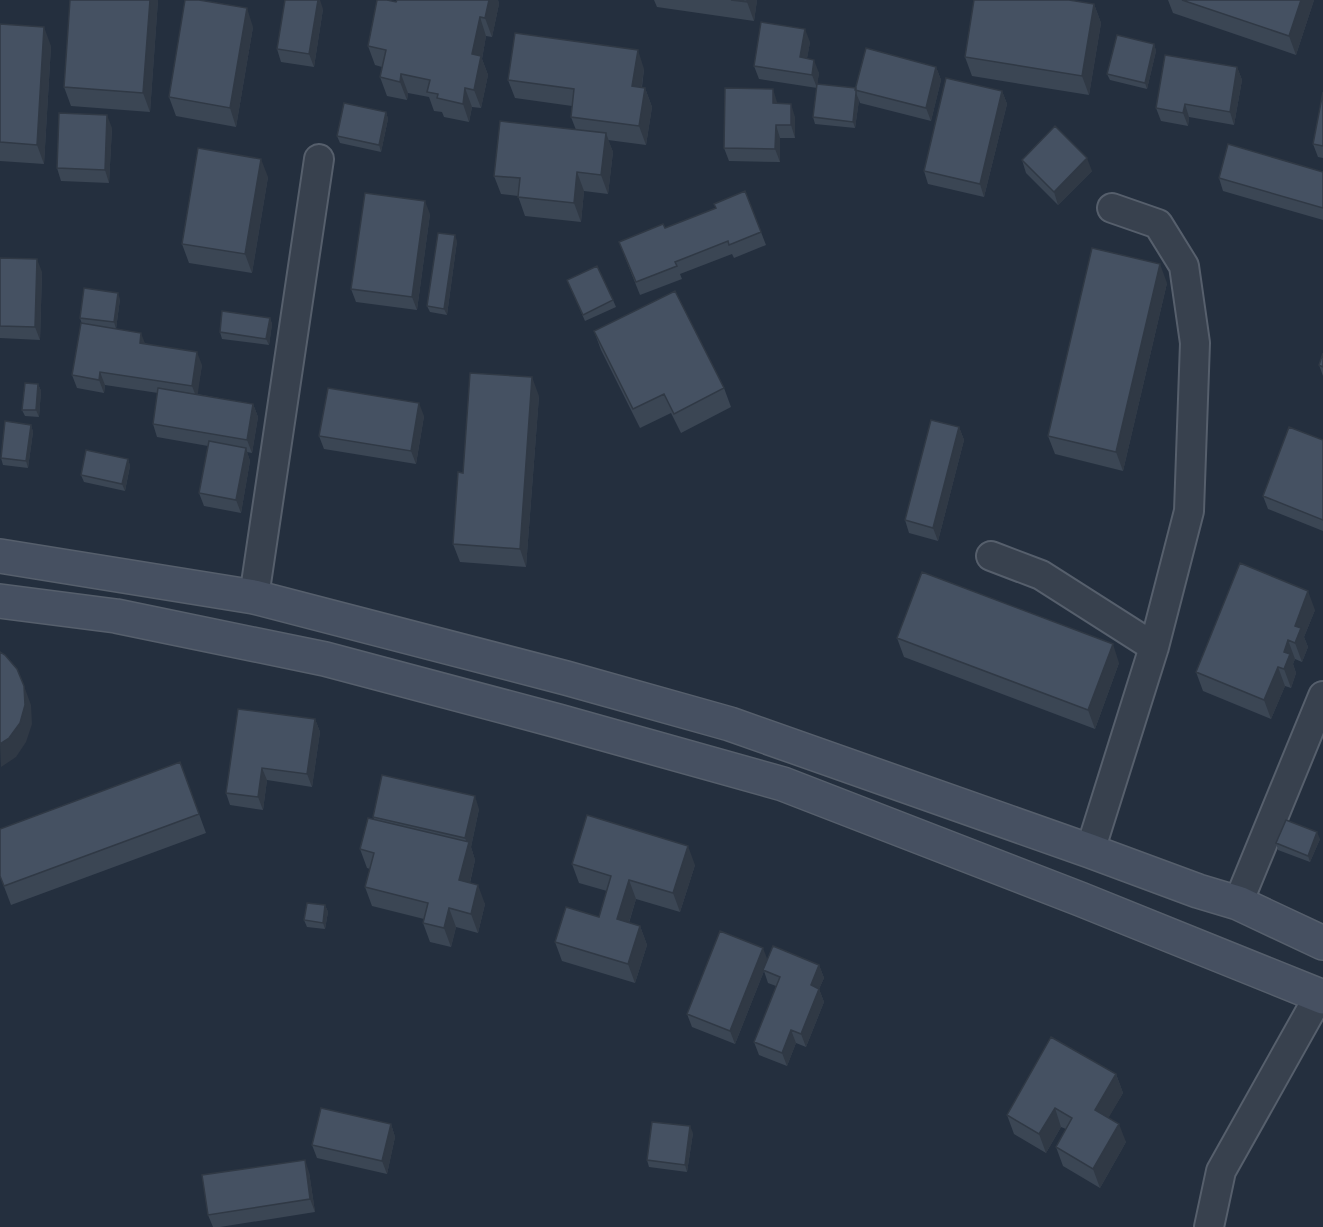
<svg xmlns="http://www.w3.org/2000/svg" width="1323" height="1227" font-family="'Work Sans',sans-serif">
<rect width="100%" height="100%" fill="#242f3e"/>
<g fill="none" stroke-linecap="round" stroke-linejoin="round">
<g stroke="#565f6c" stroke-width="32">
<path id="street" d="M991 556 1041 575 1154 647
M254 597 319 159
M1090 851 1154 647 1189 511 1195 343 1184 266 1158 224 1112 208
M1238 903 1323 696
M1209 1227 1221 1171 1319 996"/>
</g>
<g stroke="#565f6c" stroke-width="36">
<path id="secondary" d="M0 556 254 597 566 678 730 724 1090 851 1198 891 1238 903 1323 943
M0 601 116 616 325 659 558 721 783 784 1080 899 1323 997"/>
</g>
<use href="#street" stroke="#38414e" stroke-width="28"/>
<use href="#secondary" stroke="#465061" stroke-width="33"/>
</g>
<path fill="#3b4654" d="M70 0H158L150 112 71 106 64 87Z
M397 0H498L499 4 492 37 486 36 482 59 488 75 481 108 472 107 469 122 444 117 442 112 434 111 429 97 408 93 407 100 387 96 380 77 382 67 375 65 368 46 396 2Z
M654 0H757L754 21 657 7Z
M1168 0H1314L1296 55 1173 13Z
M1094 4 1101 23 1089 95 972 76 965 57Z
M323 9 314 67 281 62 277 49Z
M0 24 51 46 44 164 0 161Z
M253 27 236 127 176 116 169 97Z
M810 42 807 58 819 73 817 84 856 88 936 67 941 80 931 121 860 103 859 100 855 128 815 124 813 117 817 88 759 79 754 66Z
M1154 44 1156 51 1147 89 1110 80 1107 74Z
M1237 67 1242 80 1234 125 1189 117 1188 126 1161 121 1156 108Z
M644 69 642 87 645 88 652 107 646 145 608 140 613 152 608 194 584 191 581 222 525 216 518 196 501 194 494 176 576 130 571 117 572 106 515 98 508 80Z
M1002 91 1007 104 984 197 928 184 924 171Z
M1323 92V158L1318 157 1313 144Z
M777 102V104L795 117V138H780V162L729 161 724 148Z
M386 112 388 119 381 152 340 143 337 136Z
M112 128 109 183 61 181 57 168Z
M1022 160 1092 171 1058 205 1026 173Z
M1323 172V220L1223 191 1219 178Z
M268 177 252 273 189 263 182 244Z
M745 191 766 245 734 258 732 254 680 274 682 279 640 295 624 255 665 228 716 208Z
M430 214 417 310 356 302 351 289Z
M457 241 447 315 430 312 427 306Z
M0 258 42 272 40 340 0 338Z
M567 280 613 300 616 307 585 321Z
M1167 283 1123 471 1055 454 1048 436Z
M120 299 116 329 145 343 202 365 197 394 253 404 258 417 252 453 247 452 250 461 241 513 204 506 199 493 208 446 157 437 153 424 158 393 105 385 104 393 77 388 72 375 82 324 80 318Z
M270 318 272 324 269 345 222 339 220 332Z
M594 331 724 388 731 407 681 433 671 413 640 428 601 350Z
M1323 353V376L1319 365Z
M38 384 41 391 39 417 25 416 22 410Z
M539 396 526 567 460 562 453 544 463 473Z
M424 416 416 464 324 449 319 436Z
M31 425 33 432 28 468 3 465 1 458Z
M959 427 964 440 938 541 909 533 905 520Z
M1323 440V531L1268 509 1263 496Z
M128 459 130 466 125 491 84 482 81 475Z
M1315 610 1304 637 1308 647 1302 662 1295 659 1293 664 1296 673 1291 688 1285 686 1271 719 1203 691 1196 672Z
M897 638 1119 663 1095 729 904 657Z
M315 719 320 732 312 787 267 780 263 810 230 805 226 793Z
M180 762 206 833 11 905 0 876Z
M479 809 471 847 475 860 470 883 485 904 478 933 456 927 451 947 430 942 423 923 424 919 372 906 365 887 370 869 367 868 360 849 374 819 373 817Z
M1320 839 1310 862 1278 850 1276 843Z
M572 864 695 865 680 912 636 899 629 923 640 926 647 945 635 983 562 961 555 942 599 917 607 891 579 883Z
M325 905 328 912 325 929 307 927 304 920Z
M767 960 819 965 824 978 819 989 824 1002 806 1047 796 1043 787 1066 759 1055 754 1042 776 986 768 983 764 971 735 1044 692 1027 687 1014Z
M1116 1074 1123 1093 1108 1118 1126 1142 1100 1188 1063 1166 1056 1147 1066 1129 1061 1127 1046 1153 1014 1134 1007 1115Z
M391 1124 395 1137 387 1174 317 1158 312 1145Z
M693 1133 687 1172 649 1167 647 1160Z
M309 1172 315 1212 220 1227H213L208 1215Z"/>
<path fill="#303945" d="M150 0H158L150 112 143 93Z
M318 0H320L323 9 314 67 309 54Z
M489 0H498L499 4 492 37 485 18Z
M747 0H757L754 21 747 2Z
M1301 0H1314L1296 55 1289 36Z
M1094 4 1101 23 1089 95 1082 76Z
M247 8 253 27 236 127 230 108Z
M480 17 486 36 482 59 488 75 481 108 474 90 472 54Z
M44 27 51 46 44 164 37 145Z
M805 29 810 42 805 70 800 57Z
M1154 44 1156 51 1147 89 1145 83Z
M638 50 644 69 639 105 632 86Z
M814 60 819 73 817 88 812 75Z
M936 67 941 80 931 121 926 108Z
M1237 67 1242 80 1234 125 1230 112Z
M401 74 408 93 407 100 400 82Z
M465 88 472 107 469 122 463 104Z
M645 88 652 107 646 145 639 126Z
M773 89 777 102V116L773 103Z
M1002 91 1007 104 984 197 980 184Z
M856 93 859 100 855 128 853 122Z
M791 104 795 117V138L791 125Z
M1185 104 1189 117 1188 126 1183 113Z
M386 112 388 119 381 152 379 145Z
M107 115 112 128 109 183 105 170Z
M776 125 780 138V162L775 149Z
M606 133 613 152 608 194 601 175Z
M1087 158 1092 171 1058 205 1054 192Z
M261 159 268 177 252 273 245 254Z
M577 172 584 191 581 222 574 203Z
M425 201 430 214 417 310 412 297Z
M455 235 457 241 447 315 444 309Z
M37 259 42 272 40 340 35 327Z
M1160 264 1167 283 1123 471 1116 452Z
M118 293 120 299 116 329 114 322Z
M270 318 272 324 269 345 266 339Z
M141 333 146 346 140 343Z
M197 352 202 365 197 399 192 386Z
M100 372 105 385 104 393 99 380Z
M532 377 539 396 526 567 520 549Z
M38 384 41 391 39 417 36 410Z
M419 403 424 416 416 464 411 451Z
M253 404 258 417 252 453 247 440Z
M31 425 33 432 28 468 26 461Z
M959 427 964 440 938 541 933 528Z
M246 448 250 461 241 513 236 500Z
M128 459 130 466 125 491 122 484Z
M1308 591 1315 610 1304 637 1308 647 1302 662 1295 643V626Z
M1288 640 1295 659 1293 664 1296 673 1291 688 1284 669V652Z
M1113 644 1119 663 1095 729 1088 710Z
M1278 667 1285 686 1271 719 1264 700Z
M24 686 31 705 32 724 26 742 16 757 1 767 0 744Z
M315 719 320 732 312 787 307 774Z
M262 768 267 780 263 810 258 797Z
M475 796 479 809 471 847 475 860 466 899 459 880 468 846 465 838Z
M1317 832 1320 839 1310 862 1308 856Z
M688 846 695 865 680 912 673 893Z
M629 880 636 899 624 938 617 919Z
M478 885 485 904 478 933 471 914Z
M325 905 328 912 325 929 323 923Z
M449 908 456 927 451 947 444 928Z
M640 926 647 945 635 983 628 964Z
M763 948 768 961 735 1044 730 1031Z
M819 965 824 978 819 989 824 1002 806 1047 801 1034 811 985Z
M791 1030 796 1043 787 1066 782 1053Z
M1116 1074 1123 1093 1102 1129 1095 1110Z
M1055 1108 1061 1127 1046 1153 1039 1134Z
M391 1124 395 1137 387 1174 382 1161Z
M1119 1124 1126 1142 1100 1188 1093 1169Z
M690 1126 693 1133 687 1172 685 1165Z
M305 1160 309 1172 315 1212 310 1199Z"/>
<path fill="#455162" stroke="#303945" stroke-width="1.5" d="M70 0H150L143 93 64 87Z
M185 0H199L247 8 230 108 169 97Z
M285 0H318L309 54 277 49Z
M377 0H387L396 2 397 0H489L485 18 480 17 472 54 481 56 474 90 465 88 463 104 437 98 438 94 427 92 430 80 401 74 400 82 380 77 386 50 368 46Z
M731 0H747V2Z
M974 0H1069L1094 4 1082 76 965 57Z
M1182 0H1301L1289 36Z
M761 22 805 29 800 57 814 60 812 75 754 66Z
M0 24 44 27 37 145 0 142Z
M515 33 638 50 632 86 645 88 639 126 571 117 574 89 508 80Z
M1117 35 1154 44 1145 83 1107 74Z
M866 48 936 67 926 108 855 90Z
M1165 55 1237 67 1230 112 1185 104 1183 113 1156 108Z
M946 78 1002 91 980 184 924 171Z
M817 84 856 88V93L853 122 813 117Z
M725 88 773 89V103L791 104V125H776L775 149 724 148Z
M1323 92V146L1313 144Z
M344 103 386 112 379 145 337 136Z
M59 113 107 115 105 170 57 168Z
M500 121 606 133 601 175 577 172 574 203 518 197 520 178 494 176Z
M1055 126 1087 158 1054 192 1022 160Z
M1228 144 1323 172V208L1219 178Z
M198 148 261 159 245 254 182 244Z
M745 191 761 232 729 245 728 241 675 262 677 266 636 282 619 242 663 224 665 228 716 208 714 204Z
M365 193 425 201 412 297 351 289Z
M438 233 455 235 444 309 427 306Z
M1092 248 1160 264 1116 452 1048 436Z
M0 258 37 259 35 327 0 326Z
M597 266 613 300 583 315 567 280Z
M84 288 118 293 114 322 80 318Z
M675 291 724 388 674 414 664 394 633 409 594 331Z
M222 311 270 318 266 339 220 332Z
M81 323 141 333 140 343 197 352 192 386 100 372 99 380 72 375Z
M1323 353V367L1319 365Z
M470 373 532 377 520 549 453 544 458 472 463 473Z
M25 383 38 384 36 410H22Z
M158 388 253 404 247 440 153 424Z
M328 388 419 403 411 451 319 436Z
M931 420 959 427 933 528 905 520Z
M5 421 31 425 26 461 1 458Z
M1289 427 1323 440V520L1263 496Z
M209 441 246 448 236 500 199 493Z
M86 450 128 459 122 484 81 475Z
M1240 563 1308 591 1295 626 1301 628 1295 643 1288 640 1284 652 1290 654 1284 669 1278 667 1264 700 1196 672Z
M922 572 1113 644 1088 710 897 638Z
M0 652 5 655 17 669 24 686 25 705 20 723 9 738 0 744Z
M238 709 315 719 307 774 262 768 258 797 226 793Z
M180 762 199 814 4 886 0 876V829Z
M382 775 475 796 465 838 373 817Z
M587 815 688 846 673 893 629 880 617 919 640 926 628 964 555 942 566 907 599 917 611 876 572 864Z
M368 818 469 842 459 880 478 885 471 914 449 908 444 928 423 923 428 903 365 887 374 853 360 849Z
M1286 820 1317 832 1308 856 1276 843Z
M307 903 325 905 323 923 304 920Z
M720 931 763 948 730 1031 687 1014Z
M773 946 819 965 811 985 819 989 801 1034 791 1030 782 1053 754 1042 780 977 763 970Z
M1051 1037 1116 1074 1095 1110 1119 1124 1093 1169 1056 1147 1072 1118 1055 1108 1039 1134 1007 1115Z
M321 1108 391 1124 382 1161 312 1145Z
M652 1122 690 1126 685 1165 647 1160Z
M305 1160 310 1199 208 1215 202 1175Z"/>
</svg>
